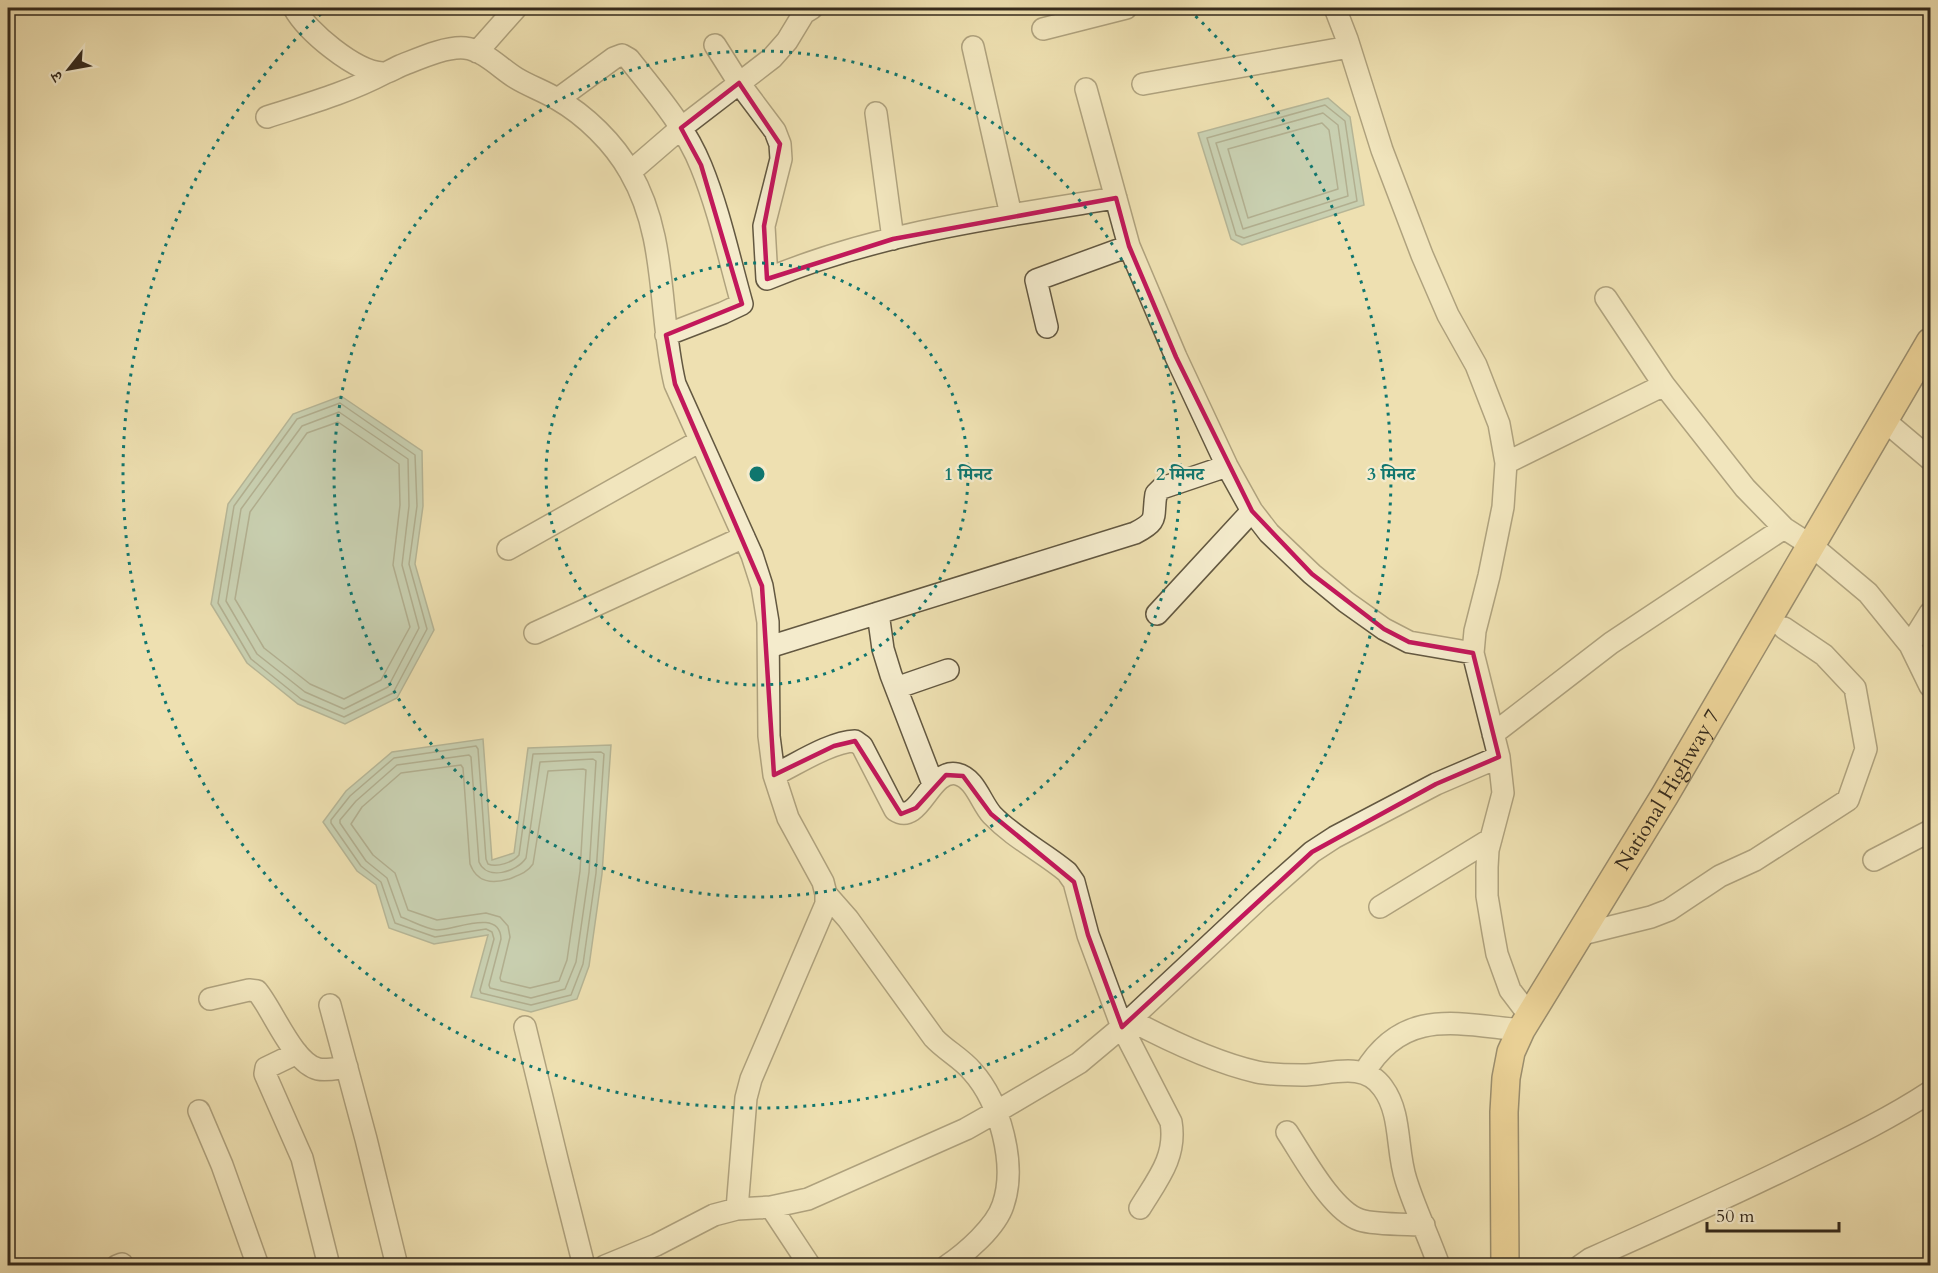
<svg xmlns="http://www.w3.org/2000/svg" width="1938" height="1273" font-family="Cardo,'Noto Serif Devanagari',serif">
<rect width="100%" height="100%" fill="#eee0b1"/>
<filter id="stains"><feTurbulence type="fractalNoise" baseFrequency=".00333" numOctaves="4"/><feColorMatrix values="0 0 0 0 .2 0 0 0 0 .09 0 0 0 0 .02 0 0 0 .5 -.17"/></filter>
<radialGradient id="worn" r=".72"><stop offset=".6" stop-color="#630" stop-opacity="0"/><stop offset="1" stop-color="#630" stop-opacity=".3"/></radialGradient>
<path fill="#9bbcb2" stroke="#728276" stroke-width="1.5" d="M1328 98 1350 117 1364 205 1242 245 1231 239 1198 133Z
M341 396 422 451 423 506 415 564 434 630 397 698 345 724 298 704 247 663 211 604 228 504 293 414Z
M483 739 492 860 514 853 528 748 611 745 602 874 589 966 577 999 531 1012 471 997 488 935 434 944 389 928 376 885 357 871 323 822 346 791 392 752Z"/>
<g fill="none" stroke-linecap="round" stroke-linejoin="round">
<path stroke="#687367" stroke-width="1.5" d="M1325 105 1345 121 1357 201 1244 238 1236 235 1207 138Z
M1323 113 1338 125 1348 196 1243 229 1216 143Z
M1322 123 1329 130 1338 189 1248 218 1228 149Z
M340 403 415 455 417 506 409 564 427 629 393 693 344 717 301 699 251 659 218 603 234 506 297 419Z
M339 412 408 459 409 506 402 565 419 628 388 687 344 709 305 692 257 654 226 601 241 509 302 426Z
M338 422 399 464 400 505 393 565 410 627 381 680 344 699 310 684 264 648 235 599 250 512 307 433Z
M476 746 478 749 486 859 488 864C497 868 513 862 519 855L533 754 601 752 604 754 596 873 583 964 571 995 531 1005 481 993 480 990 494 939 492 932 486 929 435 937 395 923 381 882 361 866 331 823V820L350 796 394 758Z
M469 755 471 757 479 862C487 881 517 872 526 858L540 762 593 759 596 761 589 872 576 962 565 989 531 998 490 988 489 985 501 939C500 908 455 930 437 930 426 929 412 921 401 917L387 878 366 861 340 823V820L356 801 397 765Z
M461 765 463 768 470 864C477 883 492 884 509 879 519 875 527 873 533 864L548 771 583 769 586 770 580 871 567 960 559 981 530 988 501 981 500 978 510 937 508 926 500 917 486 913 437 920 408 910 395 873 373 855 351 824 362 807 401 773Z"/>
<g stroke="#635841" stroke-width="24">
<path id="minor" d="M294 8C307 31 355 72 383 73 388 73 395 68 400 66 418 59 446 46 465 48 484 50 501 69 516 78 529 86 544 91 557 99 585 115 614 143 630 172 668 237 658 314 675 384L752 555 762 586 768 622 769 736 774 775 788 818 823 882 826 894V904L751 1079 746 1098 737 1209
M1335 8 1347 39 1382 150 1422 255 1448 315 1476 365 1499 424 1506 463 1503 507 1489 576 1475 631 1473 653 1499 757 1503 793 1488 850 1487 867V896L1493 932 1497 954 1510 990 1529 1015
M1043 29 1126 8
M715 45 739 83 775 131 780 144 781 159 764 226 767 279C877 233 998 217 1116 198
M973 47 1011 215
M477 52 516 8
M1143 84 1349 47
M1086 89 1129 246 1176 357 1227 466 1252 511 1269 533 1312 574 1346 602 1384 629 1409 642 1473 653
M558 99 614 58 622 55 629 59C655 92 685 126 701 166 719 210 729 258 742 304L723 313 666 335
M876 113 893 239
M267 117C307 104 347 93 385 73
M630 172 681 128 772 58 787 41 804 13 812 8
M1606 298 1664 385 1745 488 1784 528 1812 546 1868 593 1910 645 1930 686
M1047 327 1036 280 1129 246
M1885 421 1930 459
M1506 463 1664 385
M508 549 700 441
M878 613 883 649 891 675 933 784
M1157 614 1252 511
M535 633 744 537
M1910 645 1930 613
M769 647 1135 533C1160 520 1152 518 1156 494L1162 488 1227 466
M896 688 948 670
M1493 734 1611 643 1784 528
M774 775C797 764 830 742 855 741L862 746 895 810C920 827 929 768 957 774 975 778 981 803 992 815 1014 838 1043 852 1067 872L1074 882 1088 935 1122 1027 1171 1122C1177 1157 1157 1180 1140 1208
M1874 860 1930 831
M826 894 848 919 934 1038C945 1050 961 1058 972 1071 1000 1102 1017 1165 1003 1205 996 1227 966 1253 947 1266
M1380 907 1491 839
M1578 935 1651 917 1669 910 1720 876 1755 860 1848 800 1866 749 1855 688 1824 655 1784 628
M210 999 249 990 257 991C273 1010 293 1063 318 1069 327 1071 338 1068 347 1067
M330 1005 366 1139 397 1266
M1130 1020C1166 1039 1217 1063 1257 1072 1271 1075 1288 1075 1302 1075 1329 1075 1364 1060 1383 1088 1402 1114 1396 1150 1406 1180 1415 1209 1429 1237 1439 1266
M525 1027 557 1159 584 1266
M297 1053 266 1068 265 1074 302 1158 329 1266
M1364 1073C1403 1007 1457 1024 1521 1030
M199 1111 222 1165 258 1266
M1287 1132C1303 1156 1332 1211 1360 1220 1375 1225 1407 1224 1424 1225
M771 1207 810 1266
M117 1266 122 1264
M605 1266 656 1245 714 1215 737 1209 771 1207 808 1199 966 1129 996 1112 1079 1063 1122 1027 1260 898 1312 852 1335 837 1436 784 1499 757
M1580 1266 1590 1259C1664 1226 1738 1193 1810 1157 1851 1137 1892 1117 1930 1092"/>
</g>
<g stroke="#352a1c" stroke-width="30">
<g id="major">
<path id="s1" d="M1505 1266 1504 1112 1506 1078 1511 1052 1521 1030 1665 795 1930 342"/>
</g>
</g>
<use href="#minor" stroke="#f4ebcc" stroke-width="21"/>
<use href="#major" stroke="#e7c078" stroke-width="27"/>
</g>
<path d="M0 0H1938V1273H0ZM739 83 780 144 764 226 767 279 893 239 1116 198 1129 246 1176 357 1252 511 1312 574 1384 629 1409 642 1473 653 1499 757 1436 784 1312 852 1122 1027 1088 935 1074 882 991 814 963 776 946 775 916 808 901 814 855 741 834 746 774 775 762 586 675 384 666 335 742 304 701 165 681 128Z" fill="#eee0b1" fill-opacity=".55" fill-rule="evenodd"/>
<path fill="none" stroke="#c2185b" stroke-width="4.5" stroke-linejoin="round" d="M739 83 780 144 764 226 767 279 893 239 1116 198 1129 246 1176 357 1252 511 1312 574 1384 629 1409 642 1473 653 1499 757 1436 784 1312 852 1122 1027 1088 935 1074 882 991 814 963 776 946 775 916 808 901 814 855 741 834 746 774 775 762 586 675 384 666 335 742 304 701 165 681 128Z"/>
<g fill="none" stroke="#0f766e" stroke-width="3" stroke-dasharray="3 6">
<circle cx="757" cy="474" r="211"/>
<circle cx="757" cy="474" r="423"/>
<path d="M1189 10A634 634 0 1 1 325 10"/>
</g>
<g text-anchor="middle" stroke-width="4.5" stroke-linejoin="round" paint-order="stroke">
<g font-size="21" fill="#352a1c" stroke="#f4ebcc">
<text dy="7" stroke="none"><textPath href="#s1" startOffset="520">National Highway 7</textPath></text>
</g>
</g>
<circle cx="757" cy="474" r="9" fill="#0f766e" stroke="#f4ebcc" stroke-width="3"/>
<g font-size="18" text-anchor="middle" font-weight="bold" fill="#0f766e" stroke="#f4ebcc" stroke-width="4.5" stroke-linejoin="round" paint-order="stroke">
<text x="968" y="480">1 मिनट</text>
<text x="1180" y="480">2 मिनट</text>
<text x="1391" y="480">3 मिनट</text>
</g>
<rect width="1938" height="1273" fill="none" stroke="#eee0b1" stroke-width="30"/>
<rect x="9" y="9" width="1920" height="1255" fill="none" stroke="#352a1c" stroke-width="3"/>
<rect x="15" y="15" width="1908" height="1243" fill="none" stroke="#352a1c" stroke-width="1.5"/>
<g transform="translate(69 69) rotate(239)" stroke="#f4ebcc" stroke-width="4.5" paint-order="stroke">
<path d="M0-4.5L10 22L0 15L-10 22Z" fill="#352a1c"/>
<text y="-9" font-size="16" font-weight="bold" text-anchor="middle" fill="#352a1c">उ</text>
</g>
<path d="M1707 1222v9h132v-9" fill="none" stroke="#352a1c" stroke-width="3"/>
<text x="1716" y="1222" font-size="18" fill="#352a1c" stroke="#f4ebcc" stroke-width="4.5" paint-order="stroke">50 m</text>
<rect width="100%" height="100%" filter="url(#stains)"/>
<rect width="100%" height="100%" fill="url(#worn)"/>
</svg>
